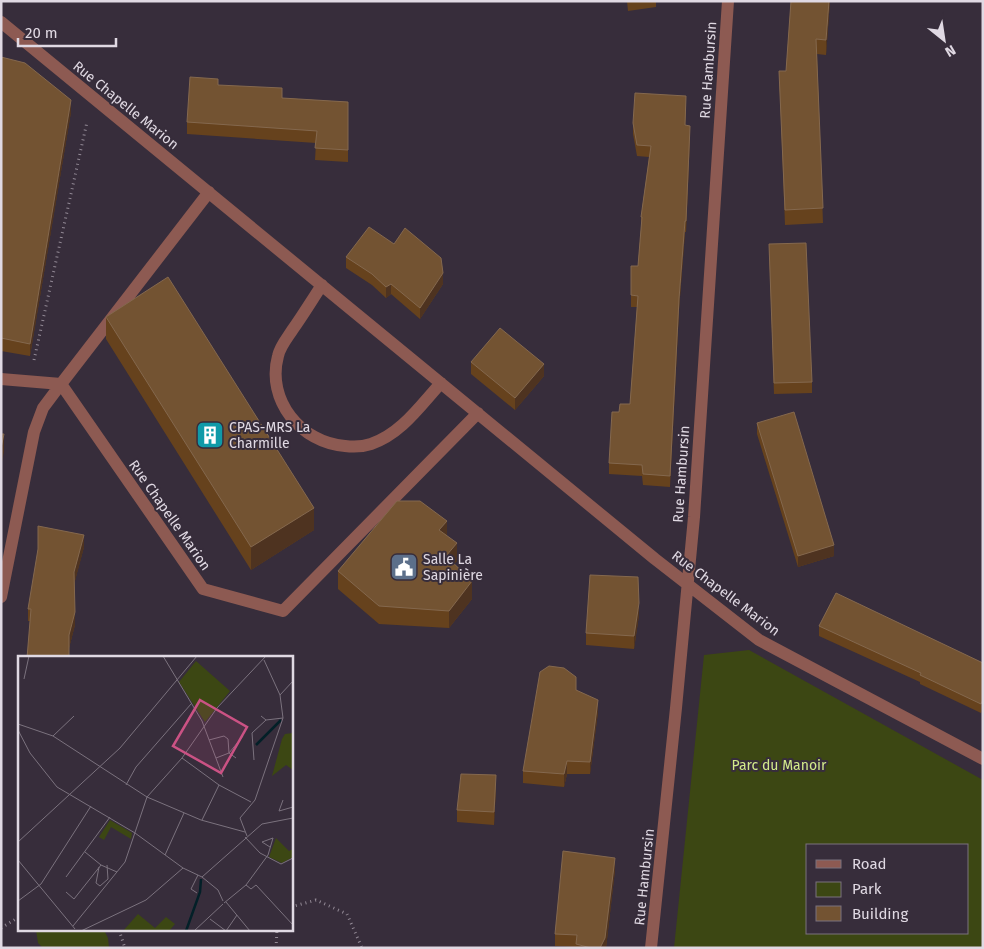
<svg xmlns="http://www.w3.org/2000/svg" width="984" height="949" font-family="'Fira Sans',sans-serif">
<rect width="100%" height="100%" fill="#372d3b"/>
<path fill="#3c4713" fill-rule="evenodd" d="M749 650 983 780V948H674L704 655ZM808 845H968V933H808Z
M36 930H104L108 938 109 948H43L38 943Z"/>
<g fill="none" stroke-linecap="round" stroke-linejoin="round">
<path stroke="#928995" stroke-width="3" stroke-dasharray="1 4" stroke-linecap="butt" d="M34 360 87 122
M291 907 316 900 347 914 362 948
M1 928 19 917
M119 930 125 948
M276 948 277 930"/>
<path stroke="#8d5a52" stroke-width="12" d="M1 22 655 559 759 640 983 759
M209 192 61 384 203 589 283 611 478 413
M322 285C312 300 303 315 293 329 288 337 280 346 278 356 266 400 301 443 345 446 353 447 362 447 371 444 401 434 420 406 441 383
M1 379 61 384
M1 597 34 432 43 408 61 384
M651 948 676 708 694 517 728 1"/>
</g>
<path fill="#66421d" d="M627 1H656V7L628 11Z
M791 1H830L826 55 817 54 823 223 785 225 779 71H786Z
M1 57 71 112 30 356 1 351Z
M218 85 282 98 348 102V162L315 160 316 143 187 134V122Z
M686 107 685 125 690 137 686 232H685L679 310 670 487 643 485 642 476 609 474V463L619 412 630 404 637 307H631V266H638L641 229V217L649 157 637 156 633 134V123Z
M769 244 812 382V393L774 394Z
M346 257 443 284 420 319 391 294 386 298 372 285 346 268Z
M106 317 314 530 251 570 106 339Z
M471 362 544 376 515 410 471 374Z
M757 423 834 556 798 567 757 434Z
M447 536 457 561 454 564 472 599 449 628 379 624 338 589V571Z
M84 547 74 584 75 625 69 648 30 621H28V609Z
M639 615 634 649 586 645V633Z
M819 626 983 663 981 713 920 684V682L819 636Z
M576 690 598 712 590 774H567L564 787 523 783V771Z
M496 787 494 825 457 822V810Z
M615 870 606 948H576V947L555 946V934Z"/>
<path fill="#4e3320" d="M829 1H830L826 55V40Z
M71 100V112L30 356V344Z
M690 126V137L686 232V221Z
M685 221V232L679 310 670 487 679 299Z
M443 273V284L420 319V308Z
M391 284V294L386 298V287Z
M544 364V376L515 410V398Z
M4 434V452L1 466V448Z
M314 508V530L251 570V547Z
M447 521V539L439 530Z
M84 535V547L74 585V572Z
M457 543V561L446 574V556Z
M834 545V556L798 567V556Z
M472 581V599L449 628V611Z
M639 603V615L634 649V636Z
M75 612V625L69 648V658V635Z
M598 700V712L590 774V762Z
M983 700V710L981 713V704Z
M567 761V774L564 787V774Z
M496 775V787L494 825V812Z
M615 858V870L606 948H600Z"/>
<path fill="#735332" stroke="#84684e" d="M791 1H829L826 40 816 39 823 208 785 210 779 71H786Z
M1 57 25 63 71 100 30 344 1 338Z
M190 77 218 79V85L282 88V98L348 102V150L315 148 317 131 187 122Z
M635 93 686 96 685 125 690 126 686 221H685L679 299 670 476 643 474 642 465 609 463 612 412H619L620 404H630L638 296 631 295V266H638L642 217H641L651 146 637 145 633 123Z
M369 227 394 244 405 228 441 258 443 273 420 308 391 284 386 287 372 274 346 257Z
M806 243 812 382 774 383 769 244Z
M168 277 314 508 251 547 106 317Z
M500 328 544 364 515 398 471 362Z
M794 412 834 545 798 556 757 423Z
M1 434H4L1 448Z
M397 501H420L447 521 439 530 457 543 446 556 472 581 449 611 379 606 338 571Z
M38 526 84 535 74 572 75 612 69 635V658H27L31 609H28L38 549Z
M590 575 638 577 639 603 634 636 586 633Z
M836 593 983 663V700L981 704 920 675 921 673 819 626Z
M549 666 564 668 576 677V690L598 700 590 762 567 761 564 774 523 771 540 672Z
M461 774 496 775 494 812 457 810Z
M563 851 615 858 605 938 600 948H591L576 944 577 935 555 934Z"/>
<defs>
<g id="building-square" transform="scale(1.4375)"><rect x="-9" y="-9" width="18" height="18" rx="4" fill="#0f9aa8" stroke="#372d3b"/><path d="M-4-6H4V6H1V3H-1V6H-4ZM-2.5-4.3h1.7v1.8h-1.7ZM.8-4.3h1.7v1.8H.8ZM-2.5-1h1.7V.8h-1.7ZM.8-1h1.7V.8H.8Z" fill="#fff"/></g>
<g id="civic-square" transform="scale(1.4375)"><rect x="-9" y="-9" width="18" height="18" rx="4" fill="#5c6f8a" stroke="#372d3b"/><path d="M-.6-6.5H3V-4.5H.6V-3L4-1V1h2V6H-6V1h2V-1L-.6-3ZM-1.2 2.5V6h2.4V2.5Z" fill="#fff"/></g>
</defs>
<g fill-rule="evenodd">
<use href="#building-square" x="210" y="435"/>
<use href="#civic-square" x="404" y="567"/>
</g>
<g text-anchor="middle" stroke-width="4" stroke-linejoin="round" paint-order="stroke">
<g font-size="14" fill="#e0d9e3" stroke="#372d3b">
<text transform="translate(708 70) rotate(-86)" y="5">Rue Hambursin</text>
<text transform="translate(126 105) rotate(39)" y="5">Rue Chapelle Marion</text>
<text transform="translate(681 474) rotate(-86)" y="5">Rue Hambursin</text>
<text transform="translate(170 515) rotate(55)" y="5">Rue Chapelle Marion</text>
<text transform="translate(726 593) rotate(37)" y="5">Rue Chapelle Marion</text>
<text transform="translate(644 877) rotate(-84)" y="5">Rue Hambursin</text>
</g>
<g font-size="14" fill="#e0d9e3" stroke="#372d3b" text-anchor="start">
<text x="229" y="432">CPAS-MRS La<tspan x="229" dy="16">Charmille</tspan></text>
<text x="423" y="564">Salle La<tspan x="423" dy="16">Sapinière</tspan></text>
</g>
<g font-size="14" fill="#d3eb8a" stroke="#372d3b">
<text x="779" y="770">Parc du Manoir</text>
</g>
</g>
<g transform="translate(18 656)">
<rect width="275" height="275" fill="#372d3b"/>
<path d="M178 5 212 35 187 66 161 26ZM275 77V114L268 109 254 120 264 83 267 78ZM92 164 114 177 113 183 93 171 86 184 81 181ZM258 182 271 195 275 193V201L264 207 251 201ZM120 258 137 272 148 261 157 268 151 275H105Z" fill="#3c4713"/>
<path fill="none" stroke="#032028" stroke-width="2.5" d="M238 89 263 64M168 275 182 236 183 223"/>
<path fill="none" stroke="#7b727e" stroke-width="1" d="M145 0 184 65 205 121M6 23 11 0M262 39 275 25M243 60 248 64 265 62M0 68 35 80 129 141 183 164 227 176M0 74 12 97 39 131 117 177 165 212 184 221 200 234 205 245M35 80 56 60M191 84 206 80 210 83 211 97 198 102M164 102 201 129 233 146M218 102 211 97 225 80M236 104 234 77 248 64M108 129 118 111 173 48M265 144 261 155 275 151M184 164 201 129M229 180 222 162 237 144 265 62 262 39 246 4M227 181 242 197 263 208 275 202M0 186 102 92 179 0M67 196 83 209M147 199 166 157M0 204 57 273M81 211 78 227 82 230 90 223 89 209M48 221 92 161M184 221 244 168 275 162M228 229 233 233 238 229 275 269M48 236 56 243 83 209 99 216M179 237 173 233 180 219M0 245 23 228 73 150M208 246 232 275M206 247 228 229 250 199 255 182 244 186 252 191M192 263 208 275M55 270 107 206 129 141 164 102 199 52 248 0M63 275 128 244 165 212M176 275 205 248M208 275 219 259"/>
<path fill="#cb5284" fill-opacity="0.15" stroke="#cb5284" stroke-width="2.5" d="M182 44 229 71 203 117 155 90Z"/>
<rect width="275" height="275" fill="none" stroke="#e0d9e3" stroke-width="2.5"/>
</g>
<rect width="984" height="949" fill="none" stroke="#e0d9e3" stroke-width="5"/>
<rect x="806" y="844" width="162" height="90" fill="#372d3b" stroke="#7b727e"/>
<rect x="816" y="860" width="25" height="8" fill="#8d5a52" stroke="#7b727e"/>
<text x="852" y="869" font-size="15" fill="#e0d9e3">Road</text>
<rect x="816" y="882" width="25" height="15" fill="#3c4713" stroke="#7b727e"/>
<text x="852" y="894" font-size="15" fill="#e0d9e3">Park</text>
<rect x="816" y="906" width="25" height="15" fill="#735332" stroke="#7b727e"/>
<text x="852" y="919" font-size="15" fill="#e0d9e3">Building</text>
<g transform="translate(944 40) rotate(150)" stroke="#372d3b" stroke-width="4" paint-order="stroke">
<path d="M0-4L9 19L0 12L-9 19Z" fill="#e0d9e3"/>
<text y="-8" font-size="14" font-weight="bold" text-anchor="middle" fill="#e0d9e3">N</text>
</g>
<path d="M18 38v8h98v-8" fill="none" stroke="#e0d9e3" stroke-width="2.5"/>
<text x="25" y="38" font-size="15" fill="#e0d9e3" stroke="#372d3b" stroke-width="4" paint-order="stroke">20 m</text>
</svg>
